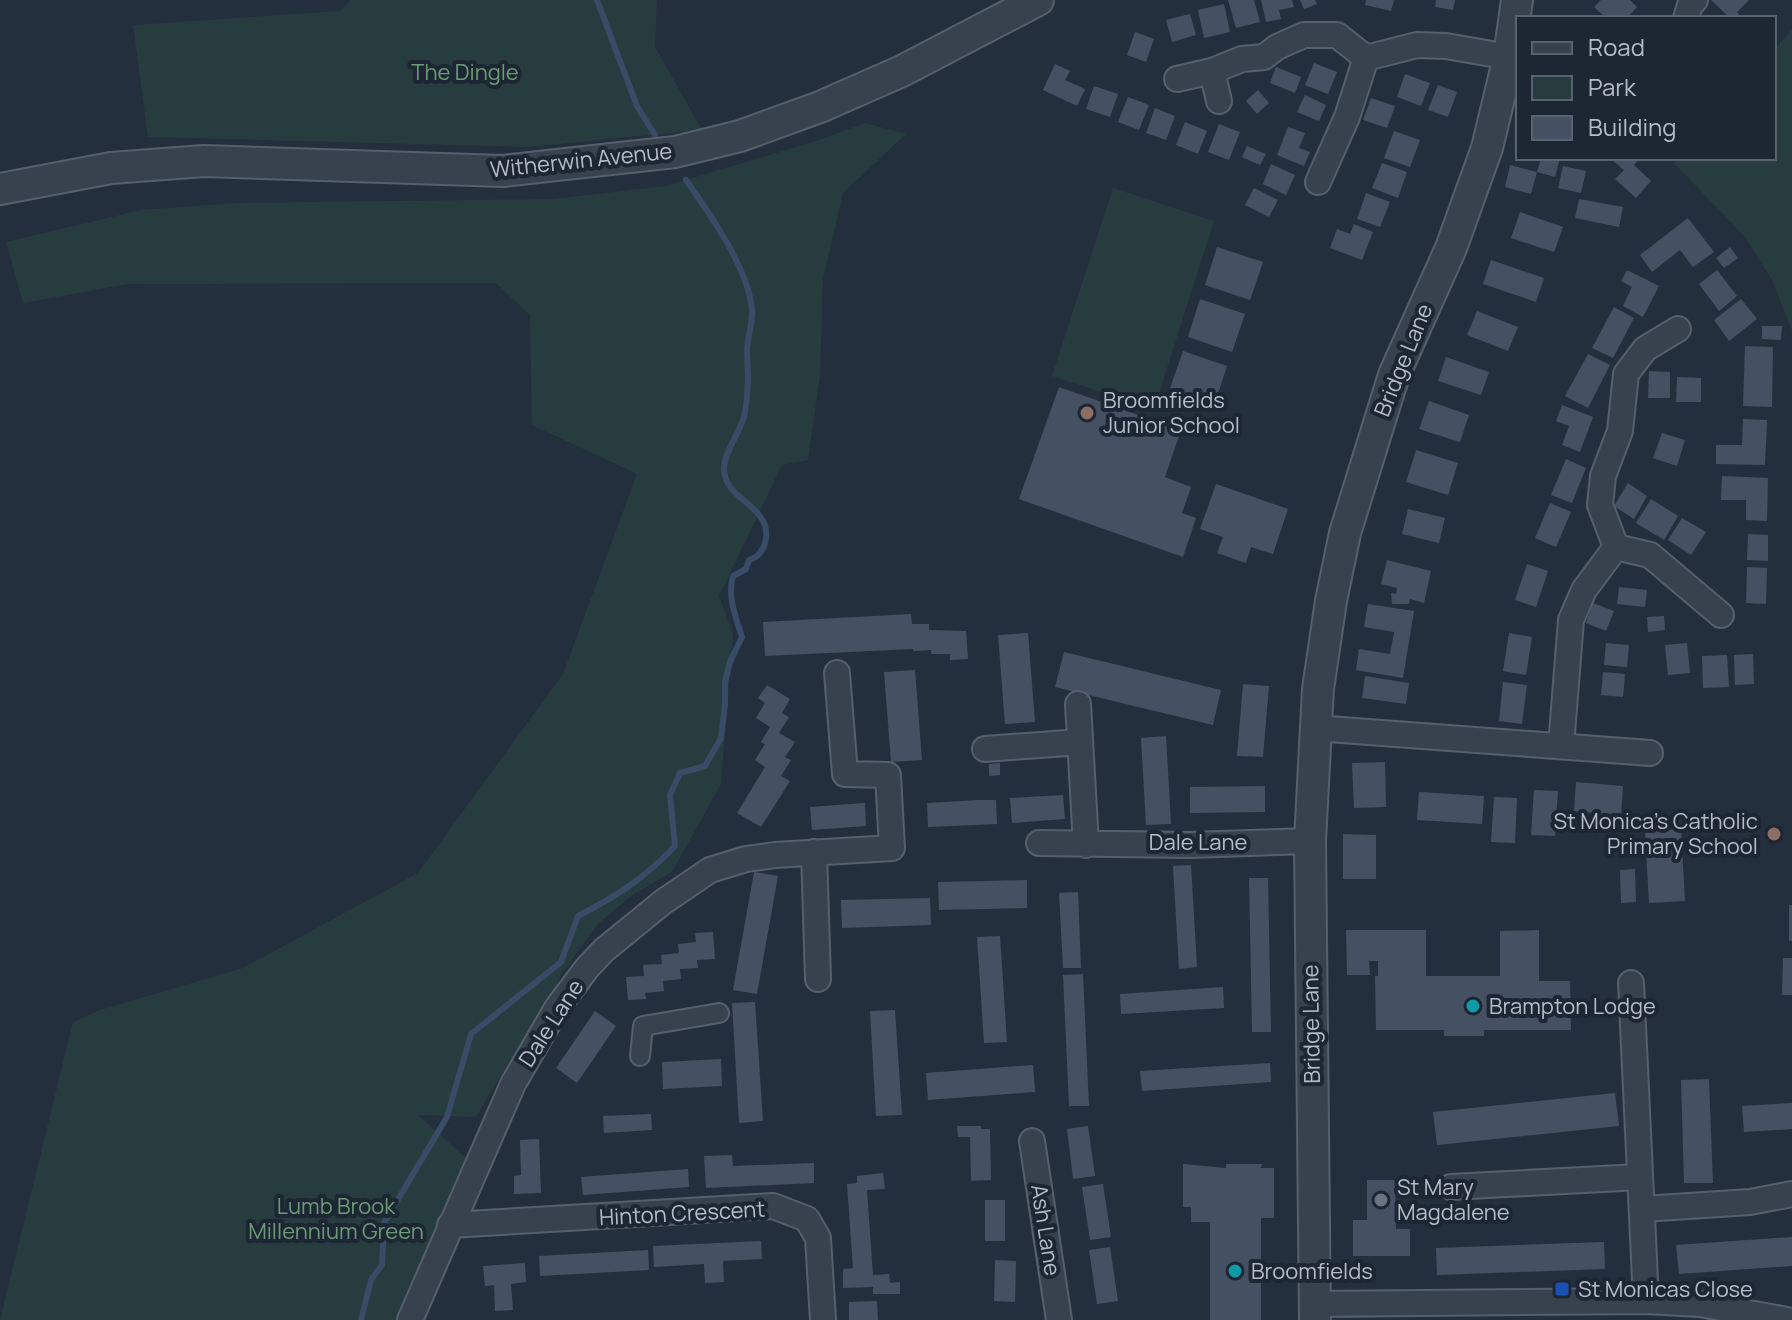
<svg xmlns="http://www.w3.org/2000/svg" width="1792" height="1320" font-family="Manrope,sans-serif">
<rect width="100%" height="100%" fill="#242f3e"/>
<path fill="#263c3f" d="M351 0H657L655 47 702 130 529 147 148 137 133 25 340 11Z
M1792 29V331L1772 280 1745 237 1674 163 1679 158H1774V50Z
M865 123 906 134 843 193 823 279 820 375 808 460 782 465 719 596 733 633 721 784 672 872 632 895 598 924 560 976 554 993 526 1034 476 1117 418 1115 476 1167 410 1320H0L73 1022 100 1010 243 968 418 873 563 674 637 474 532 425 530 315 496 283 128 284 23 303 6 242 141 210 237 203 553 199 666 186 816 141Z
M1113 188 1214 221 1154 409 1052 376Z"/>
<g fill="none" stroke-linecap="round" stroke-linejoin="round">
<path stroke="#394c67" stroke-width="6" d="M597 0 637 106 655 135
M361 1320 371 1280 382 1265 384 1223 447 1117 471 1034 561 962 578 916C617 896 645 878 675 846L670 795 680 773 705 766 721 738 725 704V682L730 662 742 637C736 618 727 596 733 576L746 569 749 560C768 554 771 529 759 515 747 499 724 492 724 468 725 449 742 431 745 412 749 391 748 373 747 351 747 338 753 323 752 309 748 268 710 214 686 180"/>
</g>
<path fill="#455162" d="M1228 0H1254L1260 22 1236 28Z
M1261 0H1292L1294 7 1279 10 1281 19 1266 22Z
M1300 0H1315L1317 4 1304 9Z
M1366 0H1394L1391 11 1365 5Z
M1436 0H1455L1453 10 1435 7Z
M1601 0H1630L1637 7 1627 18H1606L1594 7Z
M1711 0H1749L1737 12 1742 18H1730Z
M1224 4 1230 32 1204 38 1198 10Z
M1190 14 1196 35 1172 42 1166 20Z
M1135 32 1154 39 1146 62 1127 55Z
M1314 63 1337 72 1328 94 1305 85Z
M1055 64 1070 71 1065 80 1085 89 1077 106 1043 90Z
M1276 67 1301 77 1295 93 1270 83Z
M1405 74 1430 83 1421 106 1397 97Z
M1438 85 1457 92 1448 117 1428 110Z
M1094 86 1118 94 1110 117 1086 109Z
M1258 90 1269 103 1257 114 1246 101Z
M1305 95 1326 105 1319 121 1297 112Z
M1128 97 1149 105 1139 130 1118 122Z
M1371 98 1395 106 1387 128 1363 120Z
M1155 108 1175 116 1166 140 1146 133Z
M1185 122 1207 131 1198 154 1176 145Z
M1219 124 1240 132 1229 160 1208 152Z
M1288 127 1305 133 1299 148 1310 152 1304 166 1277 155Z
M1394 131 1420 140 1410 167 1384 158Z
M1247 146 1266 154 1260 165 1242 157Z
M1541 158H1560L1555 177 1537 172Z
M1610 158H1640L1634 165 1651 181 1636 198 1615 179 1624 170Z
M1382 163 1407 172 1398 198 1372 188Z
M1271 164 1295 175 1286 195 1263 184Z
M1510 165 1537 172 1531 194 1505 187Z
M1563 166 1586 171 1581 193 1558 188Z
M1254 188 1278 200 1269 217 1245 205Z
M1366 193 1390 202 1380 227 1357 219Z
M1579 199 1623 207 1619 227 1575 218Z
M1520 212 1563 227 1554 252 1511 238Z
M1688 218 1714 252 1693 267 1680 250 1652 272 1640 255Z
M1354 224 1373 232 1362 260 1330 248 1337 229 1350 234Z
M1217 247 1263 262 1250 300 1205 285Z
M1730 247 1738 258 1724 268 1716 258Z
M1491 260 1544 278 1536 302 1483 284Z
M1627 270 1659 286 1643 317 1623 306 1632 287 1621 281Z
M1717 270 1737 296 1719 311 1699 284Z
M1200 299 1245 314 1232 352 1188 337Z
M1741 299 1757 319 1729 341 1714 320Z
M1614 307 1634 318 1613 358 1592 348Z
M1477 311 1518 327 1508 351 1467 335Z
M1762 326H1782L1781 340 1762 339Z
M1745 346 1773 347 1772 407 1743 406Z
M1183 351 1227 366 1215 403 1170 388Z
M1588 354 1610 365 1588 408 1565 396Z
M1446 357 1489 372 1481 395 1438 381Z
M1649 371 1670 372V398H1648Z
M1677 377 1701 378V402H1676Z
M1059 387 1181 430 1165 477 1191 487 1182 513 1196 518 1183 557 1019 499Z
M1429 401 1469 415 1460 442 1419 429Z
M1562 405 1593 417 1580 452 1562 445 1569 426 1556 421Z
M1743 419 1767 420 1765 465 1716 464V445H1742Z
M1662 433 1685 440 1677 466 1653 458Z
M1416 450 1458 463 1448 495 1406 482Z
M1566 459 1586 468 1572 503 1551 495Z
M1722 476 1768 478 1767 521 1746 520V500H1721Z
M1628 483 1647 496 1634 519 1614 506Z
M1216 484 1288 509 1273 554 1251 547 1246 563 1217 553 1223 537 1200 529Z
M1651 499 1678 516 1664 540 1636 523Z
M1550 503 1571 512 1556 547 1535 538Z
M1408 509 1445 518 1439 543 1402 534Z
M1682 518 1706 532 1691 555 1668 540Z
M1748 534 1768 535V561L1747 560Z
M1387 560 1431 571 1424 603 1410 599 1409 604H1392L1391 593 1396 594 1397 588 1381 584Z
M1527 564 1548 571 1536 607 1515 600Z
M1747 567 1767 568 1766 604 1746 603Z
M1619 587 1647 590 1645 607 1617 604Z
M1593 603 1614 611 1606 631 1586 623Z
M1368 604 1414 611 1403 678 1356 670 1359 649 1390 654 1394 632 1364 627Z
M911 614 912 624H929V630L966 631 968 659 950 660V654H931V650L913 651V649L765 656 763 622Z
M1664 616 1665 630 1648 632 1647 617Z
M1028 633 1035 722 1005 724 998 635Z
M1509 633 1532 637 1526 675 1503 671Z
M1606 643 1629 645 1627 667 1604 665Z
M1687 643 1690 673 1668 675 1665 645Z
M1064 652 1221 690 1213 725 1055 687Z
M1753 654 1754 684 1735 685 1734 655Z
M1727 655 1729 687 1703 688 1702 656Z
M915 670 922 760 891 762 884 672Z
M1603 672 1625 674 1623 697 1601 695Z
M1365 676 1409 683 1406 704 1362 698Z
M1503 682 1527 685 1522 724 1499 721Z
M1243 684 1269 686 1263 757 1237 756Z
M767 685 790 699 782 713 789 717 779 733 795 742 785 757 791 760 781 776 790 781 761 827 737 813 765 767 755 760 765 744 761 742 770 727 756 718 765 703 758 698Z
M1166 736 1171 824 1146 825 1141 738Z
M1385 762 1386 807 1354 808 1352 763Z
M1000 763V775L989 776V764Z
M1576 782 1623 786 1621 816 1574 811Z
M1265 786V812L1190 813V787Z
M1534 790 1558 791 1555 836 1531 835Z
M1419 792 1484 796 1482 824 1417 820Z
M1063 795 1065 819 1012 823 1010 798Z
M1494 797 1517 798 1515 843 1491 842Z
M979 800H996L997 824 928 827 927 803Z
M865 803 866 826 812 830 810 807Z
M1681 829 1685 901 1649 903 1645 831Z
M1343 834 1376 835V879H1343Z
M1191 865 1197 967 1179 969 1173 866Z
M1635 869 1636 902 1621 903 1620 870Z
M754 872 778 876 757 994 733 990Z
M1249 878H1268L1271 1032H1252Z
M1027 880V908L939 910 938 882Z
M1078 892 1081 968H1063L1059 893Z
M930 898 931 925 842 928 841 900Z
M1789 905H1792V941H1789Z
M1346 930H1426V976H1500V931L1539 930V981H1570L1571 1030H1484V1036H1444V1030H1376L1375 976H1378V961H1369L1370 975H1347Z
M713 932 715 959 697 960 698 968 680 969 681 979 663 981 664 991 645 993 646 999 628 1000 626 977 644 976 643 965 662 964 661 955 679 953 678 944 696 942 695 933Z
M1000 936 1007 1042 984 1043 977 937Z
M1783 958H1792V995H1782Z
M1083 974 1089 1106H1069L1063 975Z
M1223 987 1224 1008 1121 1014 1120 994Z
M755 1002 763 1121 739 1123 732 1003Z
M895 1010 902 1115 876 1116 870 1011Z
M595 1011 616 1026 577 1083 556 1068Z
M721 1059 722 1086 663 1089 662 1062Z
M1270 1063 1271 1082 1142 1091 1140 1071Z
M1033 1065 1035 1092 928 1100 926 1073Z
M1709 1079 1713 1183H1684L1681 1080Z
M1615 1093 1619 1126 1437 1145 1433 1112Z
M1792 1103V1129L1744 1132 1742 1106Z
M651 1114 652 1130 604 1133 603 1116Z
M957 1126H981V1129H990L991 1180 971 1181 970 1137H958Z
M1088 1126 1095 1176 1073 1179 1067 1129Z
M539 1139 541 1193 514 1194V1176L521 1175 520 1140Z
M732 1155 733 1166 814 1163V1183L706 1188 704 1156Z
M1183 1164 1226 1168V1164H1262L1261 1168H1274V1218H1261V1320H1210V1222H1191V1207H1183Z
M688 1169 689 1187 583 1195 581 1177Z
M883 1173 885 1189 867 1190 873 1275 889 1274 890 1283 900 1282V1294H873V1287L843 1288V1269L853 1268 847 1184 857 1183V1176Z
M1367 1180H1395L1396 1229H1410V1256H1353V1220H1367Z
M1103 1184 1111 1237 1090 1240 1082 1187Z
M985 1200H1005V1241H985Z
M1792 1237V1266L1679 1274 1676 1245Z
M761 1241 762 1259 723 1261 724 1282 705 1283 704 1264 654 1267 653 1246Z
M1604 1242 1605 1269 1437 1275 1436 1248Z
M1110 1247 1118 1301 1097 1304 1089 1250Z
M648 1250 649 1270 540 1276 539 1256Z
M995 1260 1016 1261 1015 1302 994 1301Z
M525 1263 526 1282 511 1284 513 1310 495 1311 494 1285 485 1286 483 1266Z
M877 1301 878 1320H849V1302Z"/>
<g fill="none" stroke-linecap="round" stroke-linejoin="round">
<g stroke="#565f6c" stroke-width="22">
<path id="pedestrian" d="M640 1056 643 1026 719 1013"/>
</g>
<g stroke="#565f6c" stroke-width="28">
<path id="minor" d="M1686 18 1690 5 1695 0
M1212 71 1219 101
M1177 79 1212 71 1242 59 1264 57 1277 47 1304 35H1337L1366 58
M1318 182 1347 117 1366 58 1417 45 1446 46 1509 57
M1616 547 1650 555 1721 615
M1078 704 1086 845
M1315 728 1650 753
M1561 746 1571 620 1584 590 1616 547 1600 505 1603 476 1620 431 1626 374 1645 349 1678 329
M985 749 1080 742
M1039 843 1189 845 1310 841
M814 852 818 979
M1631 983 1646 1301
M1032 1141 1059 1320
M1451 1187 1640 1177
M1643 1209 1750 1202 1792 1194
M450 1225 773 1206 807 1219 818 1238 823 1320
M1315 1304 1646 1301 1700 1304 1787 1320
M410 1320 513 1084 557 1008 587 968 604 950 663 902 710 870 746 859 775 855 892 848 888 775 845 774 837 673"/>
</g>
<g stroke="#565f6c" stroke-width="34">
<path id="tertiary" d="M0 189 111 168 204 161 503 171 675 152 740 136 820 107 902 71 1038 0
M1315 1320 1310 841 1318 689 1331 601 1345 533 1394 375 1451 248 1487 148 1509 57 1517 0"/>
</g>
<use href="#pedestrian" stroke="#38414e" stroke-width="18"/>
<use href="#minor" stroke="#38414e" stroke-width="24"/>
<use href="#tertiary" stroke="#38414e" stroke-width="30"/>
</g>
<g fill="#8d6e63" stroke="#1d2633" stroke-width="3">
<circle cx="1087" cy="413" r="8"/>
<circle cx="1774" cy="834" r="8"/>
</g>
<g fill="#0f9aa8" stroke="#1d2633" stroke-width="3">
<circle cx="1473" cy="1006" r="8"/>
<circle cx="1235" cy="1271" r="8"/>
</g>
<circle fill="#6b7280" stroke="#1d2633" stroke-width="3" cx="1381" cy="1200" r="8"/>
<rect fill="#1a4fb4" stroke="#1d2633" stroke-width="3" x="1554" y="1281" width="16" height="16" rx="4"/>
<g text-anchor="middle" stroke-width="8" stroke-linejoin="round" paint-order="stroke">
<g font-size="22" fill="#6b9a76" stroke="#1d2633">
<text x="465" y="80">The Dingle</text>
<text x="336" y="1214">Lumb Brook<tspan x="336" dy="25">Millennium Green</tspan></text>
</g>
<g font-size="22" fill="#b4bcc9" stroke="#1d2633">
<text transform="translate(581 160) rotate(-6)" y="8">Witherwin Avenue</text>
<text transform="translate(1403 360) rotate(-68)" y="8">Bridge Lane</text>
<text x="1198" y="850">Dale Lane</text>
<text transform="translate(551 1023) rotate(-57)" y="8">Dale Lane</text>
<text transform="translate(1311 1024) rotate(-91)" y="8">Bridge Lane</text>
<text transform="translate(682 1213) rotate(-3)" y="8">Hinton Crescent</text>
<text transform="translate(1046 1230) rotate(81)" y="8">Ash Lane</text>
</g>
<g font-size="22" fill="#b4bcc9" stroke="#1d2633" text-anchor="start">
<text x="1103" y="408">Broomfields<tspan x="1103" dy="25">Junior School</tspan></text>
<text x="1758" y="829" text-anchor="end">St Monica's Catholic<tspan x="1758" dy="25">Primary School</tspan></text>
<text x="1489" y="1014">Brampton Lodge</text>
<text x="1397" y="1195">St Mary<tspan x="1397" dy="25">Magdalene</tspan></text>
<text x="1251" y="1279">Broomfields</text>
<text x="1578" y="1297">St Monicas Close</text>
</g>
</g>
<rect x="1516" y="16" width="260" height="144" fill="#1d2633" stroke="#59626f" stroke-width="2"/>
<rect x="1532" y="42" width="40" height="12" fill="#38414e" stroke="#59626f" stroke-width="2"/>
<text x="1588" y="56" font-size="24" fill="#b4bcc9">Road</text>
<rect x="1532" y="76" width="40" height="24" fill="#263c3f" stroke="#59626f" stroke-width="2"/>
<text x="1588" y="96" font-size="24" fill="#b4bcc9">Park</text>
<rect x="1532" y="116" width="40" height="24" fill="#455162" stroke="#59626f" stroke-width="2"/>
<text x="1588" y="136" font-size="24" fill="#b4bcc9">Building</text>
</svg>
